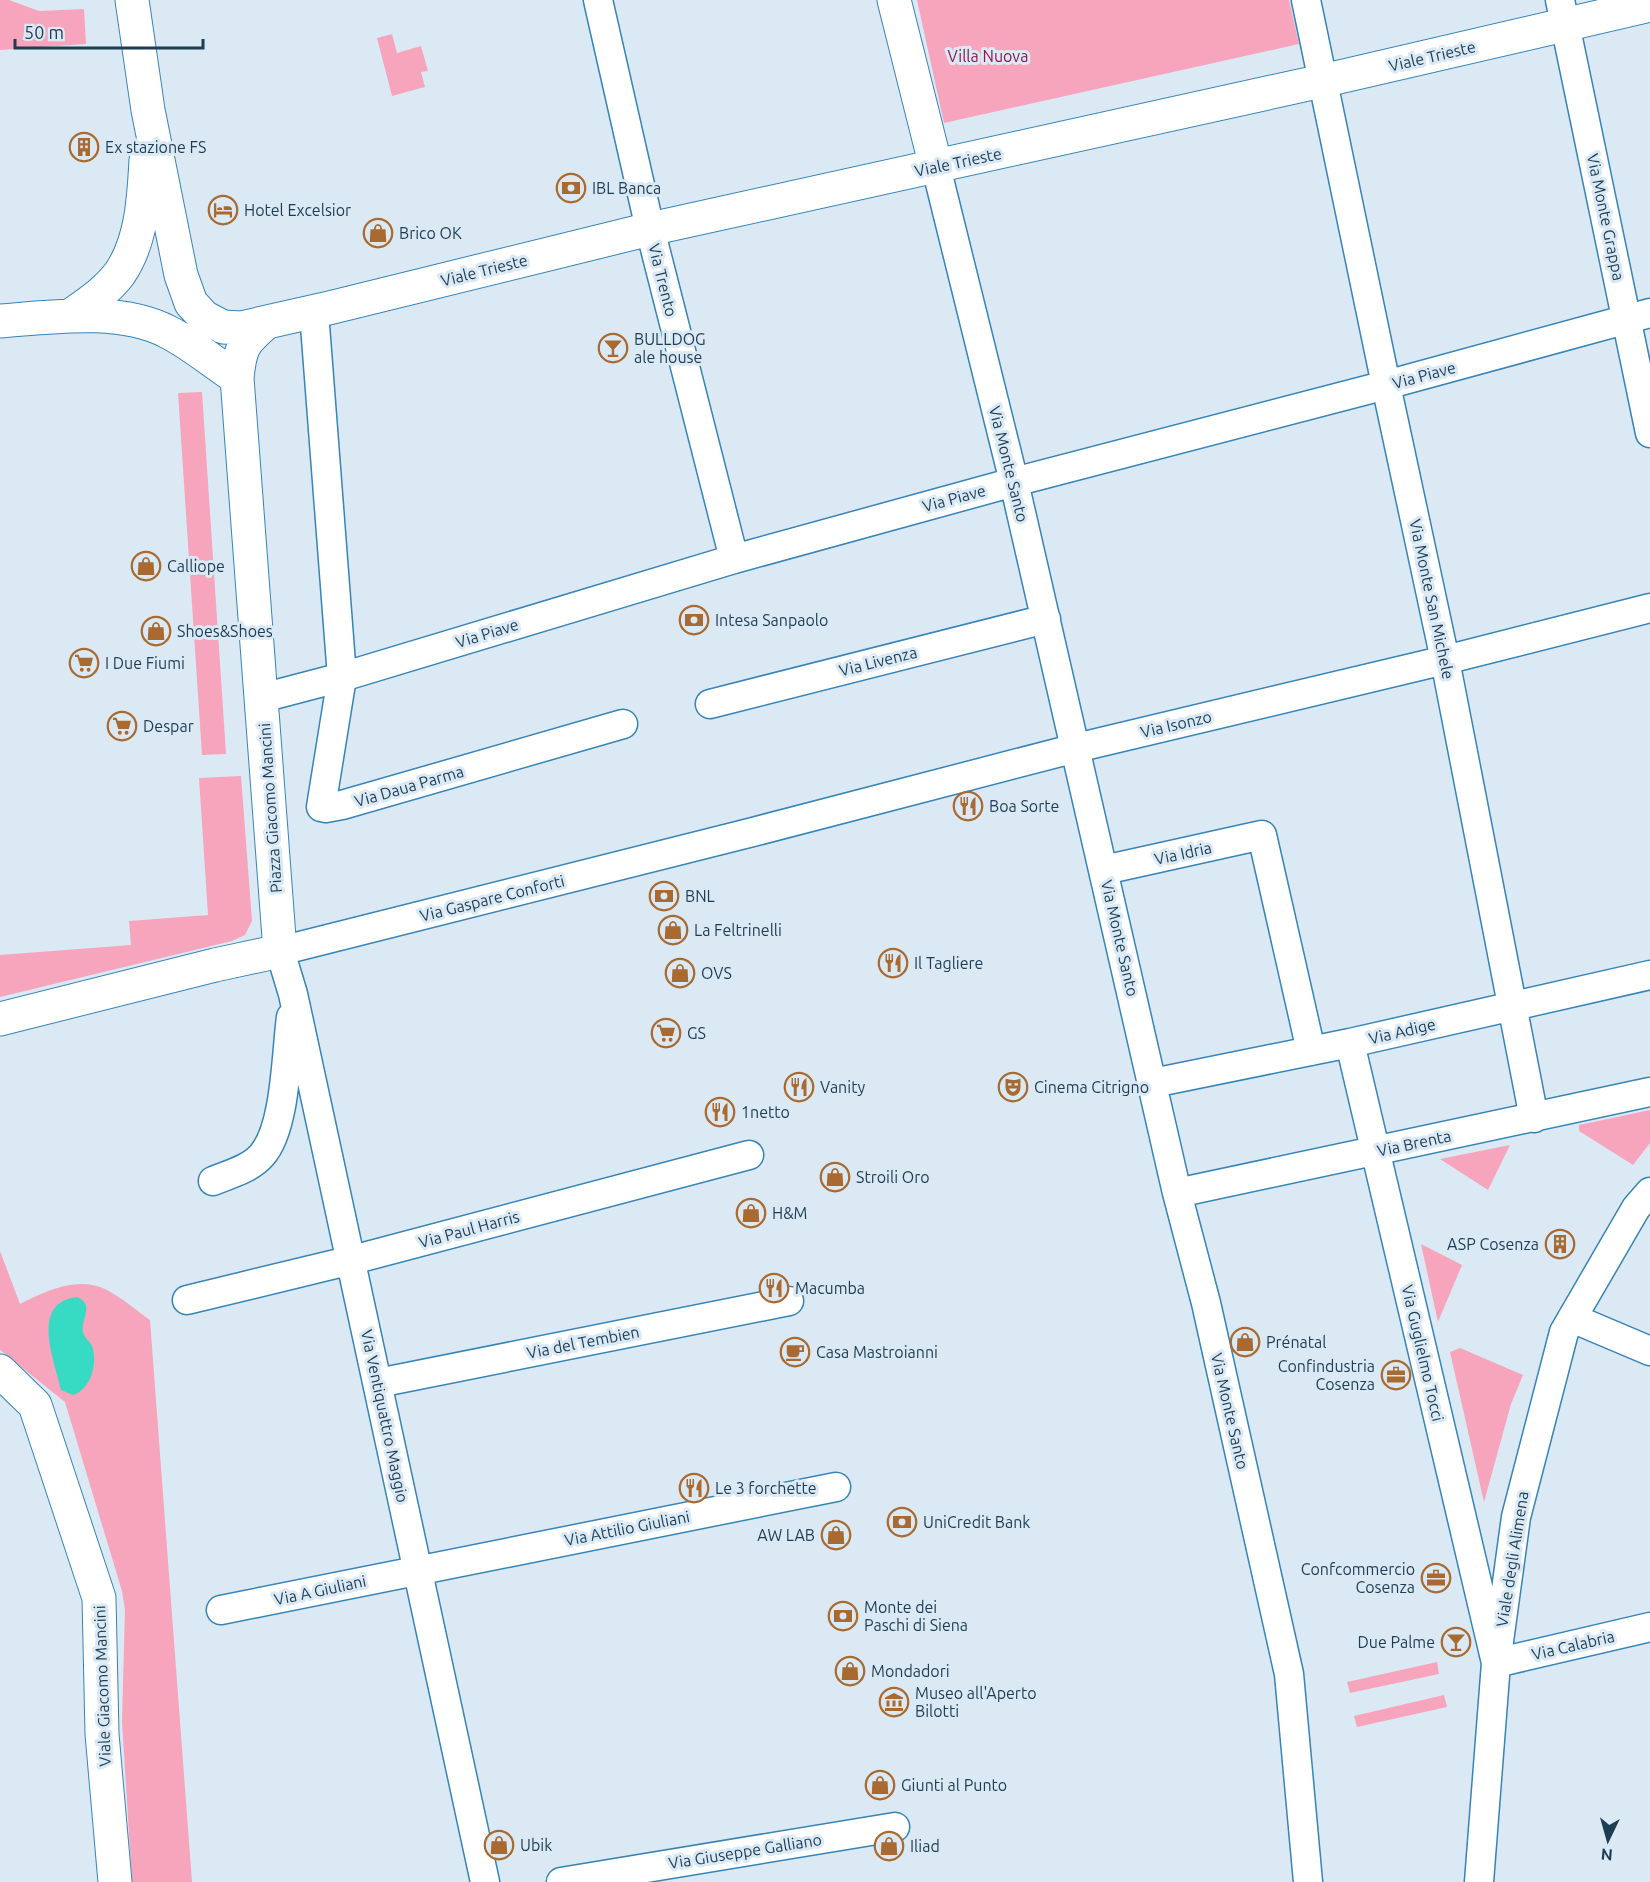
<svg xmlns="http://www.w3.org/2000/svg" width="1650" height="1882" font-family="Ubuntu,sans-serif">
<rect width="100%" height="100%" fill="#dae9f4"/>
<path fill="#f7a5bd" d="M0 0H9L39 11 84 9 86 44 0 50Z
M917 0H1289L1299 44 944 123Z
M392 34 397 53 421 46 428 71 421 72 425 87 392 96 377 38Z
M202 392 226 754 202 755 178 393Z
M241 776 252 921 245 935 232 941 0 997V955L131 945 129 921 208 915 199 778Z
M1650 1110V1143L1633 1165 1579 1131V1125Z
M1510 1145 1488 1190 1440 1159Z
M1421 1244 1462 1265 1438 1322Z
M0 1251 20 1304C45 1291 79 1275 107 1290 122 1298 136 1310 150 1320L192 1882H132L122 1722 125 1610 122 1591 65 1402 0 1350Z
M1460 1348 1523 1375 1511 1404 1484 1502 1450 1352Z
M1437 1662 1439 1674 1350 1693 1347 1682Z
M1444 1695 1447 1707 1357 1727 1354 1716Z"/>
<path fill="#37dac3" d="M77 1297C97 1306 78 1320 84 1335 86 1339 90 1341 92 1346 98 1364 91 1389 73 1395L61 1390C55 1360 29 1303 77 1297Z"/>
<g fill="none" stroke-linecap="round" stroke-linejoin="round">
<g stroke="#3784b7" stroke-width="31">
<path id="street" d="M598 0 650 229 734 559
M1306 0 1386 385 1445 660 1534 1118
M1560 0 1650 433
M936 167 1014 482 1177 1193 1206 1303 1289 1674 1308 1882
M314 312 342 677 321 807 326 808 342 805 623 724
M262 698 342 677 734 559 1014 482 1386 385 1650 313
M710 704 1046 619
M1104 870 1262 835 1311 1051
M1350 1043 1496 1663 1650 1627
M1153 1083 1350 1043 1650 975
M213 1181C230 1174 250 1169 262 1155 286 1128 286 1054 291 1017
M1177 1193 1650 1092
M187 1300 352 1260 749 1155
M1572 1318 1650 1351
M378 1383 789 1301
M221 1610 836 1487
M485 1882 293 994 280 951 749 833 1076 748 1445 660 1650 608
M561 1882 895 1827
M1479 1882 1496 1663 1516 1517 1564 1332 1636 1208 1650 1192"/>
</g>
<g stroke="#3784b7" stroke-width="35">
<path id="secondary" d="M132 0 148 110 181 275 191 303 204 317 223 327 241 328 329 308 650 229 1322 81 1650 5
M894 0 936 167
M70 316C87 304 107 291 120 273 142 241 144 197 146 160
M0 321C52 317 120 307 168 332 192 344 214 363 237 378
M0 1019 215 965 280 951 237 378C240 348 243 342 266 323
M0 1371 35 1405 99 1598 102 1734 115 1882"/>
</g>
<use href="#street" stroke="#fff" stroke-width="28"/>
<use href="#secondary" stroke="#fff" stroke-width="33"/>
</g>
<defs>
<g id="building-ring" transform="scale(1.5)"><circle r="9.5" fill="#dae9f4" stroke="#a86a30" stroke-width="1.5"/><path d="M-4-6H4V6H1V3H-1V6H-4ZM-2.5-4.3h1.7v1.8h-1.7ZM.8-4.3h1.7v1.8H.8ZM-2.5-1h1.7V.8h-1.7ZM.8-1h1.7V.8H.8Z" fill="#a86a30"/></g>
<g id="bank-ring" transform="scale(1.5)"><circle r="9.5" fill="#dae9f4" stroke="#a86a30" stroke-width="1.5"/><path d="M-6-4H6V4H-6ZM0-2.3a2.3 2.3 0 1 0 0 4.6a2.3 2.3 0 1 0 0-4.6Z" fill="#a86a30"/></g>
<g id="hotel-ring" transform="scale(1.5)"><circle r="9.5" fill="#dae9f4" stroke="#a86a30" stroke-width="1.5"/><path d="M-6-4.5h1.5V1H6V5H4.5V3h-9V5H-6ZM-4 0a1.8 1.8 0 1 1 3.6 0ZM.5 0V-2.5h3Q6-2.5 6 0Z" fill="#a86a30"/></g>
<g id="shop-ring" transform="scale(1.5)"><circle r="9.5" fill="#dae9f4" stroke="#a86a30" stroke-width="1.5"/><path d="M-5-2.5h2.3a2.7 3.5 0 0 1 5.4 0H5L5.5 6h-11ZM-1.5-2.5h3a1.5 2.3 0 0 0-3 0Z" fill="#a86a30"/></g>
<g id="bar-ring" transform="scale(1.5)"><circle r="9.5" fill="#dae9f4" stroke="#a86a30" stroke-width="1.5"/><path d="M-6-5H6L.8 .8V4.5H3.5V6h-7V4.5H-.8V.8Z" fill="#a86a30"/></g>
<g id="supermarket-ring" transform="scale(1.5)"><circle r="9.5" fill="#dae9f4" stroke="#a86a30" stroke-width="1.5"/><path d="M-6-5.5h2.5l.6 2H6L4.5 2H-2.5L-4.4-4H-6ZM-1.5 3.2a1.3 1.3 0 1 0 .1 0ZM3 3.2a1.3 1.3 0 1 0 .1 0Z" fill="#a86a30"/></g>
<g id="restaurant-ring" transform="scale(1.5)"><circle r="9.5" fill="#dae9f4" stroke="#a86a30" stroke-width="1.5"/><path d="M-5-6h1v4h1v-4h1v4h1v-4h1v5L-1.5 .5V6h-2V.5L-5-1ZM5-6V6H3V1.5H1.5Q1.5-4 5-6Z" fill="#a86a30"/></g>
<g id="theatre-ring" transform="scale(1.5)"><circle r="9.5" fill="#dae9f4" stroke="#a86a30" stroke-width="1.5"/><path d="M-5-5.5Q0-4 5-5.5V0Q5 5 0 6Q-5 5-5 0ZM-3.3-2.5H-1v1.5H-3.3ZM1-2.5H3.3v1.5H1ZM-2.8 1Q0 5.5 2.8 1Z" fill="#a86a30"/></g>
<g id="cafe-ring" transform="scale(1.5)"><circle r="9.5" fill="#dae9f4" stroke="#a86a30" stroke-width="1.5"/><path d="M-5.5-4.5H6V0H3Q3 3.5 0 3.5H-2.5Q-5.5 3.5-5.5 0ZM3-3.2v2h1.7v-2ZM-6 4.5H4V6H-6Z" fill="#a86a30"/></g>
<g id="office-ring" transform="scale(1.5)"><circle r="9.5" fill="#dae9f4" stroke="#a86a30" stroke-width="1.5"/><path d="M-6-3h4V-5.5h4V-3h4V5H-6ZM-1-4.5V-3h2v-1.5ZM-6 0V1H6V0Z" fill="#a86a30"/></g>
<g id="museum-ring" transform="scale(1.5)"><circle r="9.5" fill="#dae9f4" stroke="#a86a30" stroke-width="1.5"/><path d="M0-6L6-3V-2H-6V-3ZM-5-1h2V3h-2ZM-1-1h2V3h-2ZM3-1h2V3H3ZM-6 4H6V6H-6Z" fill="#a86a30"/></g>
</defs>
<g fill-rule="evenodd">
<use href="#building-ring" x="84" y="147"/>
<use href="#bank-ring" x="571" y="188"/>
<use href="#hotel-ring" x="223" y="210"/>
<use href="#shop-ring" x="378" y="233"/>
<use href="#bar-ring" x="613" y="348"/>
<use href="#shop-ring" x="146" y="566"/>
<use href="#bank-ring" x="694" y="620"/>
<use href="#shop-ring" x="156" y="631"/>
<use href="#supermarket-ring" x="84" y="663"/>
<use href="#supermarket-ring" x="122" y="726"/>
<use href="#restaurant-ring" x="968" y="806"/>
<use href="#bank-ring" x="664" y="896"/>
<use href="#shop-ring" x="673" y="930"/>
<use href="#restaurant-ring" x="893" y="963"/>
<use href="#shop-ring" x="680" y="973"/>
<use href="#supermarket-ring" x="666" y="1033"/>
<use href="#restaurant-ring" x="799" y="1087"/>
<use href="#theatre-ring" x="1013" y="1087"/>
<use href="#restaurant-ring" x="720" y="1112"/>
<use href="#shop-ring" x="835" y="1177"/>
<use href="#shop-ring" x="751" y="1213"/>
<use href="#building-ring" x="1560" y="1244"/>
<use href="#restaurant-ring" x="774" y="1288"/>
<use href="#shop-ring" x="1245" y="1342"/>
<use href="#cafe-ring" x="795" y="1352"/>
<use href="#office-ring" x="1396" y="1375"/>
<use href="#restaurant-ring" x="694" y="1488"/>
<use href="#bank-ring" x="902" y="1522"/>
<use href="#shop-ring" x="836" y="1535"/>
<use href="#office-ring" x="1436" y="1578"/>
<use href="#bank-ring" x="843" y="1616"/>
<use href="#bar-ring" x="1456" y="1642"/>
<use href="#shop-ring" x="850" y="1671"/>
<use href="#museum-ring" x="894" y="1702"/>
<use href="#shop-ring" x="880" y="1785"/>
<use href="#shop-ring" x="499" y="1845"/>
<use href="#shop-ring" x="889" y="1846"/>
</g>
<g text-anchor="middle" stroke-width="6" stroke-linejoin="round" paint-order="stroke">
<g font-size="16" fill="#8e164a" stroke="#dae9f4">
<text x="988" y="62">Villa Nuova</text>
</g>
<g font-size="16" fill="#1d3d53" stroke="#dae9f4">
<text transform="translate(1432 56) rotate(-13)" y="6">Viale Trieste</text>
<text transform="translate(958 162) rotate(-12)" y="6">Viale Trieste</text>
<text transform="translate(1606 217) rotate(78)" y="6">Via Monte Grappa</text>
<text transform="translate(484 270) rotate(-14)" y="6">Viale Trieste</text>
<text transform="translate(663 280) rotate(76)" y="6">Via Trento</text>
<text transform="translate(1424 375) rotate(-15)" y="6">Via Piave</text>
<text transform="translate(1009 464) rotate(76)" y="6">Via Monte Santo</text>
<text transform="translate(954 498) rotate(-15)" y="6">Via Piave</text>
<text transform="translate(1432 599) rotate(78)" y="6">Via Monte San Michele</text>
<text transform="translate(487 633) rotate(-17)" y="6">Via Piave</text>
<text transform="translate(878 661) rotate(-14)" y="6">Via Livenza</text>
<text transform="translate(1176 724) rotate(-13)" y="6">Via Isonzo</text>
<text transform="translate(409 786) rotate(-16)" y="6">Via Daua Parma</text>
<text transform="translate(270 808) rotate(-94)" y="6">Piazza Giacomo Mancini</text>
<text transform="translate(1183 853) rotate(-12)" y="6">Via Idria</text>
<text transform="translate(492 898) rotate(-14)" y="6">Via Gaspare Conforti</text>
<text transform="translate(1120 938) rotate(77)" y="6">Via Monte Santo</text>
<text transform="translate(1402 1031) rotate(-13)" y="6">Via Adige</text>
<text transform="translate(1414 1143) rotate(-12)" y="6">Via Brenta</text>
<text transform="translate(469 1229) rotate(-15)" y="6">Via Paul Harris</text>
<text transform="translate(583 1342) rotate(-11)" y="6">Via del Tembien</text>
<text transform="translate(1423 1353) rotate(77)" y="6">Via Guglielmo Tocci</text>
<text transform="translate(1230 1411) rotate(77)" y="6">Via Monte Santo</text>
<text transform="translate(385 1416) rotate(78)" y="6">Via Ventiquattro Maggio</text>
<text transform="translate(627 1528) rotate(-11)" y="6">Via Attilio Giuliani</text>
<text transform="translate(1512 1559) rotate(-81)" y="6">Viale degli Alimena</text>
<text transform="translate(320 1590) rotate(-12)" y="6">Via A Giuliani</text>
<text transform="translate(1573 1645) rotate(-13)" y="6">Via Calabria</text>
<text transform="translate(102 1686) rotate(-92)" y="6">Viale Giacomo Mancini</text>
<text transform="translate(745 1851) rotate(-9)" y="6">Via Giuseppe Galliano</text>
</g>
<g font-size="16" fill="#1d3d53" stroke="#dae9f4" text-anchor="start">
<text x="105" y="153">Ex stazione FS</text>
<text x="592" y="194">IBL Banca</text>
<text x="244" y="216">Hotel Excelsior</text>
<text x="399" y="239">Brico OK</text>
<text x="634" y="345">BULLDOG<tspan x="634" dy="18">ale house</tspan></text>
<text x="167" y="572">Calliope</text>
<text x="715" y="626">Intesa Sanpaolo</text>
<text x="177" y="637">Shoes&amp;Shoes</text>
<text x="105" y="669">I Due Fiumi</text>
<text x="143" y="732">Despar</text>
<text x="989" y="812">Boa Sorte</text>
<text x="685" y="902">BNL</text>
<text x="694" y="936">La Feltrinelli</text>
<text x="914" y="969">Il Tagliere</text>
<text x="701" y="979">OVS</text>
<text x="687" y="1039">GS</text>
<text x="820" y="1093">Vanity</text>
<text x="1034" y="1093">Cinema Citrigno</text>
<text x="741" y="1118">1netto</text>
<text x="856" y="1183">Stroili Oro</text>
<text x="772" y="1219">H&amp;M</text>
<text x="1539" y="1250" text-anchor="end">ASP Cosenza</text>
<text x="795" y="1294">Macumba</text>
<text x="1266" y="1348">Prénatal</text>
<text x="816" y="1358">Casa Mastroianni</text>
<text x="1375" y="1372" text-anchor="end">Confindustria<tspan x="1375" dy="18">Cosenza</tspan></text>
<text x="715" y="1494">Le 3 forchette</text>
<text x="923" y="1528">UniCredit Bank</text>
<text x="815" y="1541" text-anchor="end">AW LAB</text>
<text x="1415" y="1575" text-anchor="end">Confcommercio<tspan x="1415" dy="18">Cosenza</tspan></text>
<text x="864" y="1613">Monte dei<tspan x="864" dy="18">Paschi di Siena</tspan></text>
<text x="1435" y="1648" text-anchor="end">Due Palme</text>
<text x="871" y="1677">Mondadori</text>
<text x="915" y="1699">Museo all'Aperto<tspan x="915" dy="18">Bilotti</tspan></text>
<text x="901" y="1791">Giunti al Punto</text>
<text x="520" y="1851">Ubik</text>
<text x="910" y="1852">Iliad</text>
</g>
</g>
<g transform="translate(1608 1840) rotate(185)" stroke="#dae9f4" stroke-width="4.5" paint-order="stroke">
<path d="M0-4.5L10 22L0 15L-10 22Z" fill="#1d3d53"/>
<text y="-9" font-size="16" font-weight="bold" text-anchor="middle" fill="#1d3d53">N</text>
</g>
<path d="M15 39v9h188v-9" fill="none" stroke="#1d3d53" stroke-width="3"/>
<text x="24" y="39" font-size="18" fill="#1d3d53" stroke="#dae9f4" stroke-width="4.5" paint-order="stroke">50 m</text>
</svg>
